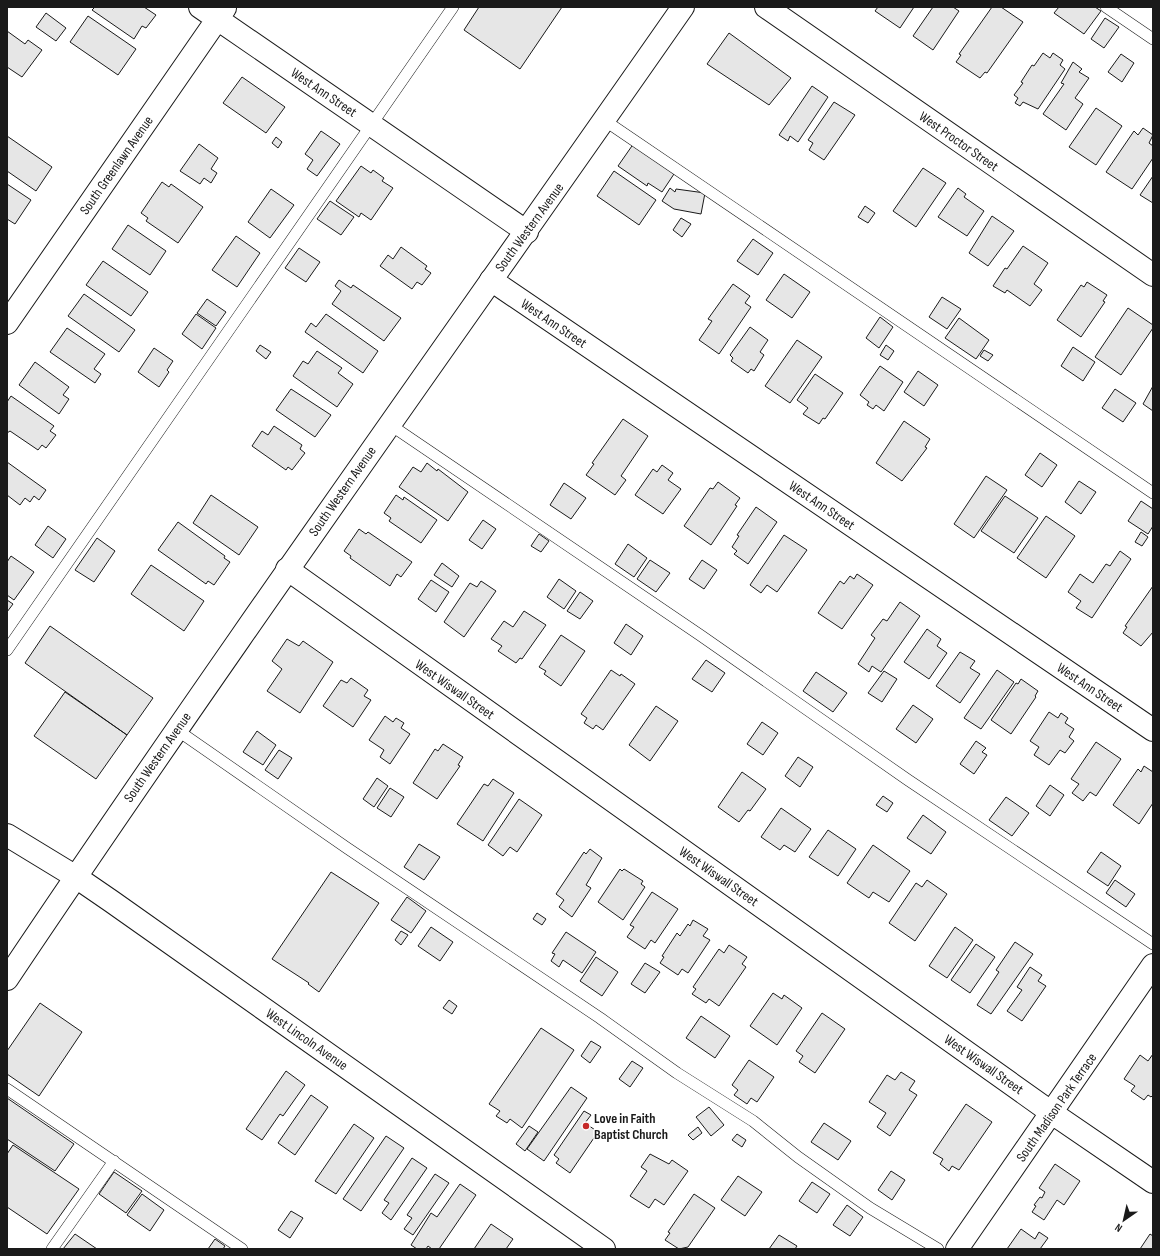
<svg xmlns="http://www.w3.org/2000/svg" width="1160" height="1256" font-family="'Sofia Sans Condensed',sans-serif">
<rect width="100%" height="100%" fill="#fff"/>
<path fill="#e6e6e6" stroke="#1a1a1a" d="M95 7H144L156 15 146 28 142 26 134 39 92 10Z
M479 7H562L520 69 464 30Z
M878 7H914L900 28 875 11Z
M933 7H953L959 11 933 50 913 36Z
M992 7H1001L1023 22 987 73 985 72 980 78 956 62 961 55 959 54Z
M1059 7H1095L1101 11 1084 34 1054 13Z
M46 13 66 28 56 41 36 27Z
M88 16 136 49 118 75 70 42Z
M1105 18 1119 27 1104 48 1091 39Z
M7 31 25 44 28 40 42 50 22 77 7 67Z
M729 33 791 78 769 105 707 64Z
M1043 53 1050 58 1053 53 1063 60 1060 65 1065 69 1038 109 1023 102 1020 106 1015 103 1018 98 1014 95 1023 83 1021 82 1032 65 1034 66Z
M1121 54 1134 63 1122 82 1108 72Z
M1073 62 1082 69 1079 72 1089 78 1075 98 1083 104 1066 130 1043 114 1064 84 1061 83Z
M242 77 285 107 266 133 223 103Z
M812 86 828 97 798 142 790 136 788 141 779 135Z
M834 102 855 115 824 160 809 150 813 143 808 140Z
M1096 108 1122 126 1096 165 1069 147Z
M1143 128 1153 135 1149 143 1153 146V158L1132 189 1106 172 1134 131 1138 135Z
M321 131 340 144 317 176 307 169 313 160 305 154Z
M7 136 52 167 36 191 7 171Z
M276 137 282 142 278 148 272 143Z
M634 143 676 171 662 192 648 183 647 186 618 166Z
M199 144 218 158 211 169 217 173 211 183 204 178 200 184 180 171Z
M361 166 371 173 373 170 384 178 382 181 393 188 371 220 361 213 359 217 336 201Z
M923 168 946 183 916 227 893 211Z
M614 171 656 200 639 225 597 196Z
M1153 176V203L1140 195Z
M162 182 169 187 171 184 203 207 178 243 146 221 148 218 141 213Z
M7 184 31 200 15 224 7 219Z
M670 188 675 192 676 189 705 193 701 214 674 209 662 201Z
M958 188 966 194 964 197 984 211 967 236 938 217Z
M271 189 294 205 270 238 248 222Z
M330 201 354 217 341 235 317 219Z
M865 206 875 213 868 223 858 217Z
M992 216 1014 231 988 266 969 253Z
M681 218 691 224 682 237 673 230Z
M128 225 166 251 150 275 112 249Z
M236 236 260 253 237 287 212 270Z
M753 239 773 253 758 275 737 261Z
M1023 246 1048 263 1034 284 1042 290 1030 306 1007 290 1005 293 993 286 1005 268 1007 269Z
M401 247 427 266 425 269 431 273 422 285 417 282 412 289 380 266 388 255 393 259Z
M299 248 320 262 306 282 285 268Z
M103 261 148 292 131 316 86 285Z
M784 274 810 292 792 318 766 300Z
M339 280 351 288 353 285 401 318 384 341 332 304 341 291 335 286Z
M1087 282 1107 295 1103 301 1105 302 1081 337 1057 320 1081 285 1084 287Z
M733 284 750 296 745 303 751 307 719 354 699 340 712 321 708 319Z
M84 294 135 330 119 352 68 316Z
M942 297 961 309 947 329 929 317Z
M207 299 226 312 216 326 197 313Z
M1128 308 1153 325V328L1121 375 1095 357Z
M196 314 216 328 202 349 182 334Z
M326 314 378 351 363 373 305 332 311 323 316 327Z
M880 317 893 327 879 348 866 338Z
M959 318 989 340 976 359 945 338Z
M750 327 768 340 760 352 764 355 754 371 751 369 748 373 731 361 733 358 730 355Z
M67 328 105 354 94 369 101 374 95 383 50 352Z
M797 340 822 357 790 403 765 386Z
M260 345 271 352 266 359 256 351Z
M886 345 894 351 888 360 880 355Z
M1073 347 1095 362 1083 381 1061 366Z
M154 348 173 361 167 370 169 372 159 387 138 372Z
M984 350 993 355 988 361 980 356Z
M317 351 342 368 338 373 353 384 337 407 293 376 303 361 308 364Z
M35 362 69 387 63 395 69 399 59 414 19 385Z
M880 366 903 382 884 411 876 405 873 409 867 405 869 402 860 395Z
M918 371 938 385 924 406 904 392Z
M815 374 843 393 825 419 823 418 819 424 803 414 808 408 797 400Z
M1153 386V411L1143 404Z
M291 389 331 415 315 437 276 410Z
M1115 389 1136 403 1123 422 1102 408Z
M11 396 54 426 50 431 56 435 46 448 42 445 38 450 10 431 7 433V402Z
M623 419 648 436 621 476 626 480 615 495 586 475 594 464 592 463Z
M904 421 930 439 925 447 927 448 902 481 876 463Z
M274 426 302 445 300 449 305 453 292 470 288 467 286 470 252 446 262 431 268 435Z
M1040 453 1057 465 1042 487 1025 475Z
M7 462 46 490 39 500 34 496 30 502 25 498 20 505 7 495Z
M427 463 437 471 438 469 468 492 448 521 399 487 413 467 421 472Z
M662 465 673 473 668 480 681 489 663 514 635 495 653 469 657 472Z
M986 476 1007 490 974 538 954 524Z
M1079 481 1096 492 1081 514 1065 502Z
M718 482 740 498 735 505 737 506 711 545 684 526 710 488 713 489Z
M564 483 586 498 571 519 550 505Z
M211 495 258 527 239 555 193 523Z
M396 495 403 500 404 497 437 520 421 543 389 521 391 518 384 513Z
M1005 496 1038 518 1014 553 981 531Z
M1141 501 1153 509V526L1148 534 1128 521Z
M756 507 777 522 748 564 734 554 737 551 732 547 739 536 737 535Z
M1046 516 1075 536 1046 578 1017 558Z
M483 520 496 529 482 549 469 540Z
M178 522 225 556 224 558 230 562 214 585 208 581 206 584 158 550Z
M48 526 66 539 53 558 35 545Z
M359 529 366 534 368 532 412 562 401 577 397 574 390 586 350 558 351 556 344 551Z
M1141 532 1148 537 1142 546 1135 542Z
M539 534 549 541 541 552 531 546Z
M784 535 807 550 777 592 767 585 761 593 750 585Z
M97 538 115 551 94 582 75 570Z
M628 544 647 558 634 577 615 564Z
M1120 551 1131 559 1092 618 1076 608 1081 601 1068 592 1080 574 1093 583 1106 564 1110 566Z
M11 556 34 572 14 600 7 595V562Z
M650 560 670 573 656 592 637 579Z
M702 560 717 570 704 589 689 579Z
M442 563 459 576 452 587 434 575Z
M151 565 204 601 184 631 131 594Z
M857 574 873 585 842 629 818 613 840 581 844 584 850 576 854 579Z
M559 579 576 591 564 609 547 597Z
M431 580 449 592 436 612 418 599Z
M481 581 496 591 464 637 444 622 470 583 477 587Z
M1153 586V632L1141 646 1123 633 1127 627 1125 626Z
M580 592 593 601 580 619 567 611Z
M7 600 13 604 7 612Z
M900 602 920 616 881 672 872 666 869 672 858 664 875 638 871 635 883 619 887 621Z
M524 611 546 625 522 659 520 658 516 663 498 651 502 646 491 639 504 621 513 627Z
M626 624 643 636 631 655 614 643Z
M50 626 153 698 127 735 25 663Z
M927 629 941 639 937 646 947 653 929 679 904 662Z
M561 635 585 651 561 686 544 674 546 671 539 667Z
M287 639 299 646 303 641 333 662 300 713 267 691 282 669 272 661Z
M960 652 975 661 970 668 980 674 960 703 936 686Z
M706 660 725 673 712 692 692 679Z
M611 670 620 676 621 674 635 684 603 730 596 725 593 729 584 723 587 718 581 714Z
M997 670 1014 682 981 729 964 718Z
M884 671 897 679 882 702 868 693Z
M816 672 847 693 833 712 803 691Z
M351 678 368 690 364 696 371 700 353 727 323 706 341 680 347 683Z
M1021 679 1038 691 1035 696 1036 697 1011 734 991 720 1016 683 1018 684Z
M65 692 127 735 96 779 34 736Z
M913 705 933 719 916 743 896 729Z
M656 706 678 721 650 761 629 745Z
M1049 712 1058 718 1061 713 1068 718 1065 723 1074 729 1069 737 1074 741 1065 753 1060 750 1049 765 1034 755 1039 747 1030 741Z
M385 716 393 722 396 718 404 723 401 728 410 734 390 764 380 757 384 750 369 740Z
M762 722 778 733 763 755 747 744Z
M257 731 276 745 263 765 243 752Z
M976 741 986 748 982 752 987 755 974 774 960 764Z
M1096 742 1121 759 1096 796 1090 792 1083 801 1072 793 1079 784 1071 779Z
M443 744 463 757 458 765 460 766 437 799 413 783 435 749 438 751Z
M279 750 292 758 278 779 265 770Z
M798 757 813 767 800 787 785 776Z
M1144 766 1153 772V803L1139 824 1113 805 1138 769 1141 772Z
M742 772 766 789 750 811 748 810 739 822 718 807Z
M377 778 388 786 374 807 363 799Z
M493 779 514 793 483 841 457 824 484 784 488 786Z
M1050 785 1064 795 1050 816 1036 806Z
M390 788 404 797 391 817 377 808Z
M883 796 893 803 887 812 876 805Z
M1006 797 1029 813 1012 836 989 820Z
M519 799 542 815 517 852 510 847 503 856 488 845Z
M781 808 811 829 795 852 784 845 780 850 761 837Z
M923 815 946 832 931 854 907 838Z
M828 830 856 849 838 876 809 857Z
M419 844 440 857 424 880 404 867Z
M873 845 910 871 889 902 873 892 869 898 847 883Z
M590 849 602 858 586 885 591 888 572 917 559 907 564 900 556 894 584 852 586 854Z
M1101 852 1121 866 1108 886 1087 872Z
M620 869 622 871 624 869 643 881 641 884 645 887 623 920 598 902Z
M331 872 379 903 319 992 308 984 309 983 272 959Z
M927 880 947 894 915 941 889 923 916 883 922 887Z
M1115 880 1135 894 1126 907 1106 893Z
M652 892 678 909 655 943 651 940 645 949 627 937 634 927 630 925Z
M407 897 426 911 411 933 391 920Z
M537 913 546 919 542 925 533 919Z
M693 920 708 929 703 936 710 940 688 973 682 969 678 975 660 963 664 957 662 956 677 933 680 936 688 924 690 926Z
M431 927 453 942 440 961 418 946Z
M955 927 973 940 947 978 929 966Z
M401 931 408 935 401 945 395 940Z
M566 932 596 952 582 973 563 960 559 967 551 961 555 954 552 953Z
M1015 942 1033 954 991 1014 977 1005 999 972 996 970Z
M976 944 995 957 970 993 951 980Z
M729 945 747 957 742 964 746 967 719 1006 709 999 706 1003 692 994 696 989 693 987 719 949 724 953Z
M596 957 618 972 602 996 580 981Z
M645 963 660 972 645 993 631 984Z
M1030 967 1042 975 1038 981 1046 986 1022 1021 1007 1011 1022 990 1017 987Z
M773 993 782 999 784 995 802 1008 777 1045 750 1026Z
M449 1000 457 1006 452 1014 443 1008Z
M40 1003 82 1032 39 1096 7 1074V1051Z
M822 1013 845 1029 815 1073 799 1062 803 1056 796 1051Z
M701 1016 730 1036 715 1058 686 1038Z
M541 1028 574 1050 522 1128 510 1119 507 1123 496 1116 500 1111 489 1104Z
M591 1041 601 1047 590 1063 581 1056Z
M1153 1054V1095L1151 1097 1148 1095 1144 1100 1131 1091 1135 1086 1124 1079 1140 1055 1148 1061Z
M749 1060 774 1077 757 1102 751 1098 747 1104 734 1095 738 1090 732 1085Z
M632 1061 643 1068 630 1087 619 1079Z
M286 1071 305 1085 283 1116 280 1114 262 1140 246 1129Z
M901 1072 915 1081 909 1090 917 1095 890 1136 877 1127 886 1113 869 1102 887 1075 895 1080Z
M571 1087 587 1098 544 1161 527 1149Z
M311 1095 328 1107 295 1155 278 1143Z
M7 1098 74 1144 55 1171 7 1139Z
M966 1104 992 1122 959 1170 952 1166 949 1171 940 1164 943 1159 933 1153Z
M709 1107 724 1125 711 1136 696 1117Z
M584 1111 591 1115 585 1123 598 1132 570 1173 556 1163 559 1159 554 1155Z
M824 1123 851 1141 838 1160 811 1142Z
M354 1124 374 1138 336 1194 315 1181Z
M529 1126 538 1132 525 1151 516 1144Z
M698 1127 702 1133 693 1140 688 1135Z
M737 1134 746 1140 742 1147 732 1140Z
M386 1136 404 1148 361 1211 343 1199Z
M13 1145 79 1189 47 1234 7 1207V1154Z
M650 1154 669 1164 672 1160 688 1171 664 1205 655 1199 649 1208 630 1196 647 1171 641 1167Z
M412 1158 427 1168 391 1220 382 1213 389 1203 384 1200Z
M1055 1164 1080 1181 1064 1205 1057 1200 1044 1220 1032 1212 1036 1206 1034 1205 1040 1197 1042 1198 1045 1192 1039 1188Z
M891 1171 905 1180 892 1200 878 1190Z
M114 1172 142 1191 126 1213 99 1194Z
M435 1174 449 1183 413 1235 404 1229 412 1218 407 1215Z
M738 1176 762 1192 745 1216 721 1200Z
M812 1182 830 1194 817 1213 799 1201Z
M460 1184 476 1195 439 1249H432L428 1246 426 1249H417L411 1245 431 1213 437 1217Z
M142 1194 164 1210 150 1231 127 1215Z
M694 1194 715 1208 688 1247 679 1249 665 1240 670 1233 668 1232Z
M847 1205 863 1217 850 1236 833 1225Z
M291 1211 303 1218 290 1238 278 1230Z
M491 1224 513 1239 506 1249H474Z
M1021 1229 1035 1239 1039 1232 1048 1238 1040 1249H1007Z
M75 1234 97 1249H63Z
M1150 1234 1153 1236V1249H1140Z
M779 1235 797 1246 795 1249H769Z
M215 1239 225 1246 223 1249H208Z"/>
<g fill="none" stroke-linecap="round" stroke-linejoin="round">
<g stroke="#1a1a1a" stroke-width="12">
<path id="lane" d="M1106 7 1153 39
M604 120 1153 493
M389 424 700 635 908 780 1153 944
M7 650 453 7
M177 730 347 848 600 1018 677 1073 753 1121 798 1157 870 1208 938 1249
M7 1089 242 1249
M52 1249 114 1161"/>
</g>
<g stroke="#1a1a1a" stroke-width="24">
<path id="street" d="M200 7 527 232
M766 7 1153 275
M491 280 1153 730
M7 323 225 8
M287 569 1052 1113 1153 1182
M957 1249 1153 965"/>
</g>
<g stroke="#1a1a1a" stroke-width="24">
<path id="secondary" d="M7 835 76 877 111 901 604 1249
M7 979C227 651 457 331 683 7"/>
</g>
<use href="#lane" stroke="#fff" stroke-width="11"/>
<use href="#street" stroke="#fff" stroke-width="22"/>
<use href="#secondary" stroke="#fff" stroke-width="22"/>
</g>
<circle fill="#c62828" stroke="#fff" stroke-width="1.5" cx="586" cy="1126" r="4"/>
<g text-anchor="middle" stroke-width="3" stroke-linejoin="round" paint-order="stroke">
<g font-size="14" fill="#1a1a1a" stroke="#fff">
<text transform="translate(324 92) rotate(34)" y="5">West Ann Street</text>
<text transform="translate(959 141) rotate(35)" y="5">West Proctor Street</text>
<text transform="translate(116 165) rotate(-55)" y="5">South Greenlawn Avenue</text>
<text transform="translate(529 227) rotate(-54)" y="5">South Western Avenue</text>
<text transform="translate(554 323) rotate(34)" y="5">West Ann Street</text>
<text transform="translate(342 491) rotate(-55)" y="5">South Western Avenue</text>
<text transform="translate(822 505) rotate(34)" y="5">West Ann Street</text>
<text transform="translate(1090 687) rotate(34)" y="5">West Ann Street</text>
<text transform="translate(455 689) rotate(35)" y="5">West Wiswall Street</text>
<text transform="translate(157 757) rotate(-55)" y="5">South Western Avenue</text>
<text transform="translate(719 876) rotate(35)" y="5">West Wiswall Street</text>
<text transform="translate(307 1039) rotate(35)" y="5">West Lincoln Avenue</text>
<text transform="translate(984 1064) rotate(35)" y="5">West Wiswall Street</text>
<text transform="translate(1056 1107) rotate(-55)" y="5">South Madison Park Terrace</text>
</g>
<g font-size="14" font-weight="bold" fill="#1a1a1a" stroke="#fff" text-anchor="start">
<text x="594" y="1123">Love in Faith<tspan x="594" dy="16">Baptist Church</tspan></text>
</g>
</g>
<rect width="1160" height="1256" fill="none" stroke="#1a1a1a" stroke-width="16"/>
<g transform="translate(1124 1220) rotate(214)" stroke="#ffffff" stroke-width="3" paint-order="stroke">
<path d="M0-3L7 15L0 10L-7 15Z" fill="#1a1a1a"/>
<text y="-6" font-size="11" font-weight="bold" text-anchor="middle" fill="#1a1a1a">N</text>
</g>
</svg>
